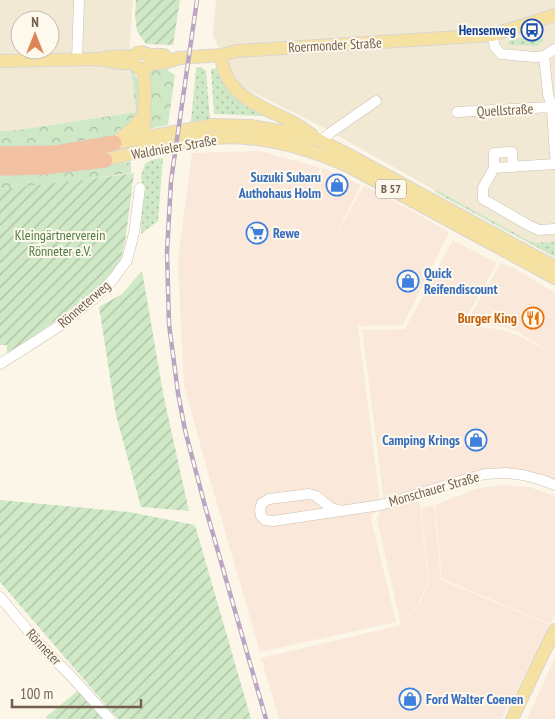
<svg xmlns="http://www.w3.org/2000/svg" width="555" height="719" font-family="'PT Sans Narrow',sans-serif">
<defs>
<pattern id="grass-dots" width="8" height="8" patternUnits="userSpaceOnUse" patternTransform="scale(1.25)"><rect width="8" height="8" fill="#cfe8c6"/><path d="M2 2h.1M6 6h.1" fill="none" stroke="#acbfa3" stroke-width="1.8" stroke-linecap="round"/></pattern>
<pattern id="forest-crowns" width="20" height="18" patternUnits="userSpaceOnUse" patternTransform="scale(1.25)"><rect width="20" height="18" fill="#cfe8c6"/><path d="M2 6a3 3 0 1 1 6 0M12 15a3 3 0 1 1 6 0" fill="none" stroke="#acbfa3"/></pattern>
<pattern id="garden-furrows" width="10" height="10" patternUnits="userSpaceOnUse" patternTransform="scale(1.25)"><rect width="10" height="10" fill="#cfe8c6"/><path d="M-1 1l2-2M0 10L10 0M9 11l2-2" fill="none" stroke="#acbfa3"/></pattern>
</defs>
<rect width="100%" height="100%" fill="#fbf6e7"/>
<path fill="#f2e9d5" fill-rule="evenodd" d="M0 0H133L129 55 136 112 18 130 0 131ZM20 20H50V50H20Z
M216 0H555V258L324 128 234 83 213 35Z"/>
<path fill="#fae9db" d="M260 151 321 168 296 216 323 168 361 185 332 244 364 185 409 209 449 232 403 325 358 326 380 502 371 519 396 622 260 652 209 476 184 386 178 260 192 153Z
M453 240 497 263 464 322 475 326 503 330 522 337 553 355 519 332 503 327 467 321 501 263 510 266 555 293V481L508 472 419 495 428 582 418 605 401 624 419 605 429 583 421 508 434 505 441 580 550 625 502 719H279L261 658 401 625 377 520 384 504 383 494 362 330 405 329Z
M503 485 529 487 555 496V615L550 624 442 579 435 505 476 489Z
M555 657V719H527Z"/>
<path fill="url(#grass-dots)" d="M540 33 544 40 537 46 509 45 508 42 509 41Z
M201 67 206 71 210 119 191 122 196 68Z
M218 68 264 114 263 116 214 114 211 69Z
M163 158 158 221 141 234 143 191 141 176 145 164 151 160Z
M436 190 533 243 555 242V257L435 192Z"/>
<path fill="url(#forest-crowns)" d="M158 69H169L168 71 175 75 168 125 147 129V72Z
M131 70 139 81 142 94 138 118 111 140 0 152V131L18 130 136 112Z
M131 162V173H129L58 184 0 189V172L77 168Z"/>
<path fill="url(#garden-furrows)" d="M136 0H180L173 45 146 44 137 31 135 15Z
M134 173 125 242 120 262 105 284 7 356V345H0V189L76 181Z
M142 271 164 398 189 511 141 507 116 415 99 307 122 294Z
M0 500 129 512 195 525 251 719H118L0 582Z
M80 689 106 719H47L46 717Z"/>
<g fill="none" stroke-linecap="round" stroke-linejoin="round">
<g stroke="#ccbfad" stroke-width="11">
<path id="minor" d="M492 35 495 47 501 54 535 57 544 56 555 49
M544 56 548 94 552 107 555 156
M77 60 79 0
M457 112 552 107
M321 141 330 133 376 101
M555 164 494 168 483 188V199L530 226 539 230 555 229
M494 168V153L512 152 513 167
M0 364 61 325 96 297 114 278 127 260 134 233 140 188
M342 511 331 508 316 496 309 494 269 499 262 503 260 509 261 516 265 520 273 521 381 505 467 479 485 474 506 473 523 475 542 480 555 485
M0 597 40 645 70 675 110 719"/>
</g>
<g stroke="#dbd5d1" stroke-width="14">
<path id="major" d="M221 55C225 98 262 106 294 123 300 126 305 131 311 134
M98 59 121 63H134L138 68C143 70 147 69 150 64L170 61 179 58 221 55 237 51 492 35 555 15
M0 61 98 59 107 57 134 56 137 53 142 52 149 55H164
M143 69C148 94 141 119 146 144
M116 142 133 128 145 114
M114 143 213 125 251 126 297 134 321 141 347 154 555 267
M105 160C141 151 177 141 214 138 261 134 306 147 348 166L555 278
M512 719 541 658 555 630"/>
</g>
<g stroke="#dbd5d1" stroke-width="16">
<path id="highway" d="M0 154 56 153 114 143
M0 168 43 167 105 160"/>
</g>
<use href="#minor" stroke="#fff" stroke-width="10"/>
<use href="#major" stroke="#f5e2a3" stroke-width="12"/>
<use href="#highway" stroke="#f1c1a2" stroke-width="15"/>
<g stroke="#baa5c4" stroke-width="4.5">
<path id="rail" d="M197 0 171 181 167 252 169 324 178 393 185 430 205 506 266 719"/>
</g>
<use href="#rail" stroke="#fef9ed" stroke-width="2.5" stroke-dasharray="8" stroke-linecap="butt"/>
</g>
<defs>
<g id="bus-ring" transform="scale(1.125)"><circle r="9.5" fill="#fef9ed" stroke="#1a4fb4" stroke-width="1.5"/><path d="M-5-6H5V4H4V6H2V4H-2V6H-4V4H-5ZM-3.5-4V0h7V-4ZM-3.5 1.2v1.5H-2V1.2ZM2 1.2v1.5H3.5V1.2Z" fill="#1a4fb4"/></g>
<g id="shop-ring" transform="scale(1.125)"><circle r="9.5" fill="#fef9ed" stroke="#3f7fe0" stroke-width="1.5"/><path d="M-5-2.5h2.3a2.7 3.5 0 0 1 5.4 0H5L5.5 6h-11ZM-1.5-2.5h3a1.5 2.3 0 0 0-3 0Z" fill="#3f7fe0"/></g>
<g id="supermarket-ring" transform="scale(1.125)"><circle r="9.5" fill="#fef9ed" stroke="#3f7fe0" stroke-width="1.5"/><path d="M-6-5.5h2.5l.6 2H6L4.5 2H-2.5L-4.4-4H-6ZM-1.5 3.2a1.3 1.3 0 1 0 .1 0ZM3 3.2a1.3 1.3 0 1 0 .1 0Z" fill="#3f7fe0"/></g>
<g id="restaurant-ring" transform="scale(1.125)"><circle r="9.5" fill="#fef9ed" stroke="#e8710a" stroke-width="1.5"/><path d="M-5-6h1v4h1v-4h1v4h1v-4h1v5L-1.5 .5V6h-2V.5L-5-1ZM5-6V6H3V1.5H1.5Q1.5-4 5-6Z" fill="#e8710a"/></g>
</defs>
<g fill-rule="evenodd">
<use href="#bus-ring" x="532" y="30"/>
<use href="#shop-ring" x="337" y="185"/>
<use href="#supermarket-ring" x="257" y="233"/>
<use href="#shop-ring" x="408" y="281"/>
<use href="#restaurant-ring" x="533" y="318"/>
<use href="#shop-ring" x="476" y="440"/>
<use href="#shop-ring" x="410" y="699"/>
</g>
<g text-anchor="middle" stroke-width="4" stroke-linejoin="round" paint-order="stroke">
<rect fill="#fef9ed" stroke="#9d8d7d" stroke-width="1" x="376" y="179.5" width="30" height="19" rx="4"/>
<g font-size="12" font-weight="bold" fill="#735f4d">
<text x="391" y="193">B 57</text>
</g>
<g font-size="14" font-weight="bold" fill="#164399" stroke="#fef9ed" text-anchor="end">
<text x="516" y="35">Hensenweg</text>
</g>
<g font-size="14" fill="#735f4d" stroke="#fef9ed">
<text transform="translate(335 45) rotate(-3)" y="5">Roermonder Straße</text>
<text transform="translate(505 110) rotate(-3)" y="5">Quellstraße</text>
<text transform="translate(174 147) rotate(-10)" y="5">Waldnieler Straße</text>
<text transform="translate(84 304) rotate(-41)" y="5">Rönneterweg</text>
<text transform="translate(434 489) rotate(-16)" y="5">Monschauer Straße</text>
<text transform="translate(44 647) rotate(47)" y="5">Rönneter</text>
</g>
<g font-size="14" font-weight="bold" fill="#366cbe" stroke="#fef9ed" text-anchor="start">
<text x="321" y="182" text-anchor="end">Suzuki Subaru<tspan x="321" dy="16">Authohaus Holm</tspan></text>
<text x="273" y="238">Rewe</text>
<text x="424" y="278">Quick<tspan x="424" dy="16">Reifendiscount</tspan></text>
<text x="460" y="445" text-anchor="end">Camping Krings</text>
<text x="426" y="704">Ford Walter Coenen</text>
</g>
<g font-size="14" fill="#517d48" stroke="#fef9ed">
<text x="60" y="240">Kleingärtnerverein<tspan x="60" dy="16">Rönneter e.V.</tspan></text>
</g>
<g font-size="14" font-weight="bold" fill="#c56008" stroke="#fef9ed" text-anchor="end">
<text x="517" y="323">Burger King</text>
</g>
</g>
<g transform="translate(35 35)"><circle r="24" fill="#fef9ed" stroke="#c6bbad"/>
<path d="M0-4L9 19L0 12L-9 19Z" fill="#dd8554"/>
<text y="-8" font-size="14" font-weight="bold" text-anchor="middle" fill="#735f4d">N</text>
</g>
<path d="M12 699v8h129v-8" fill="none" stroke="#735f4d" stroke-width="2.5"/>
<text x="20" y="699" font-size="15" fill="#735f4d" stroke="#fef9ed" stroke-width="4" paint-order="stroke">100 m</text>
</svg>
